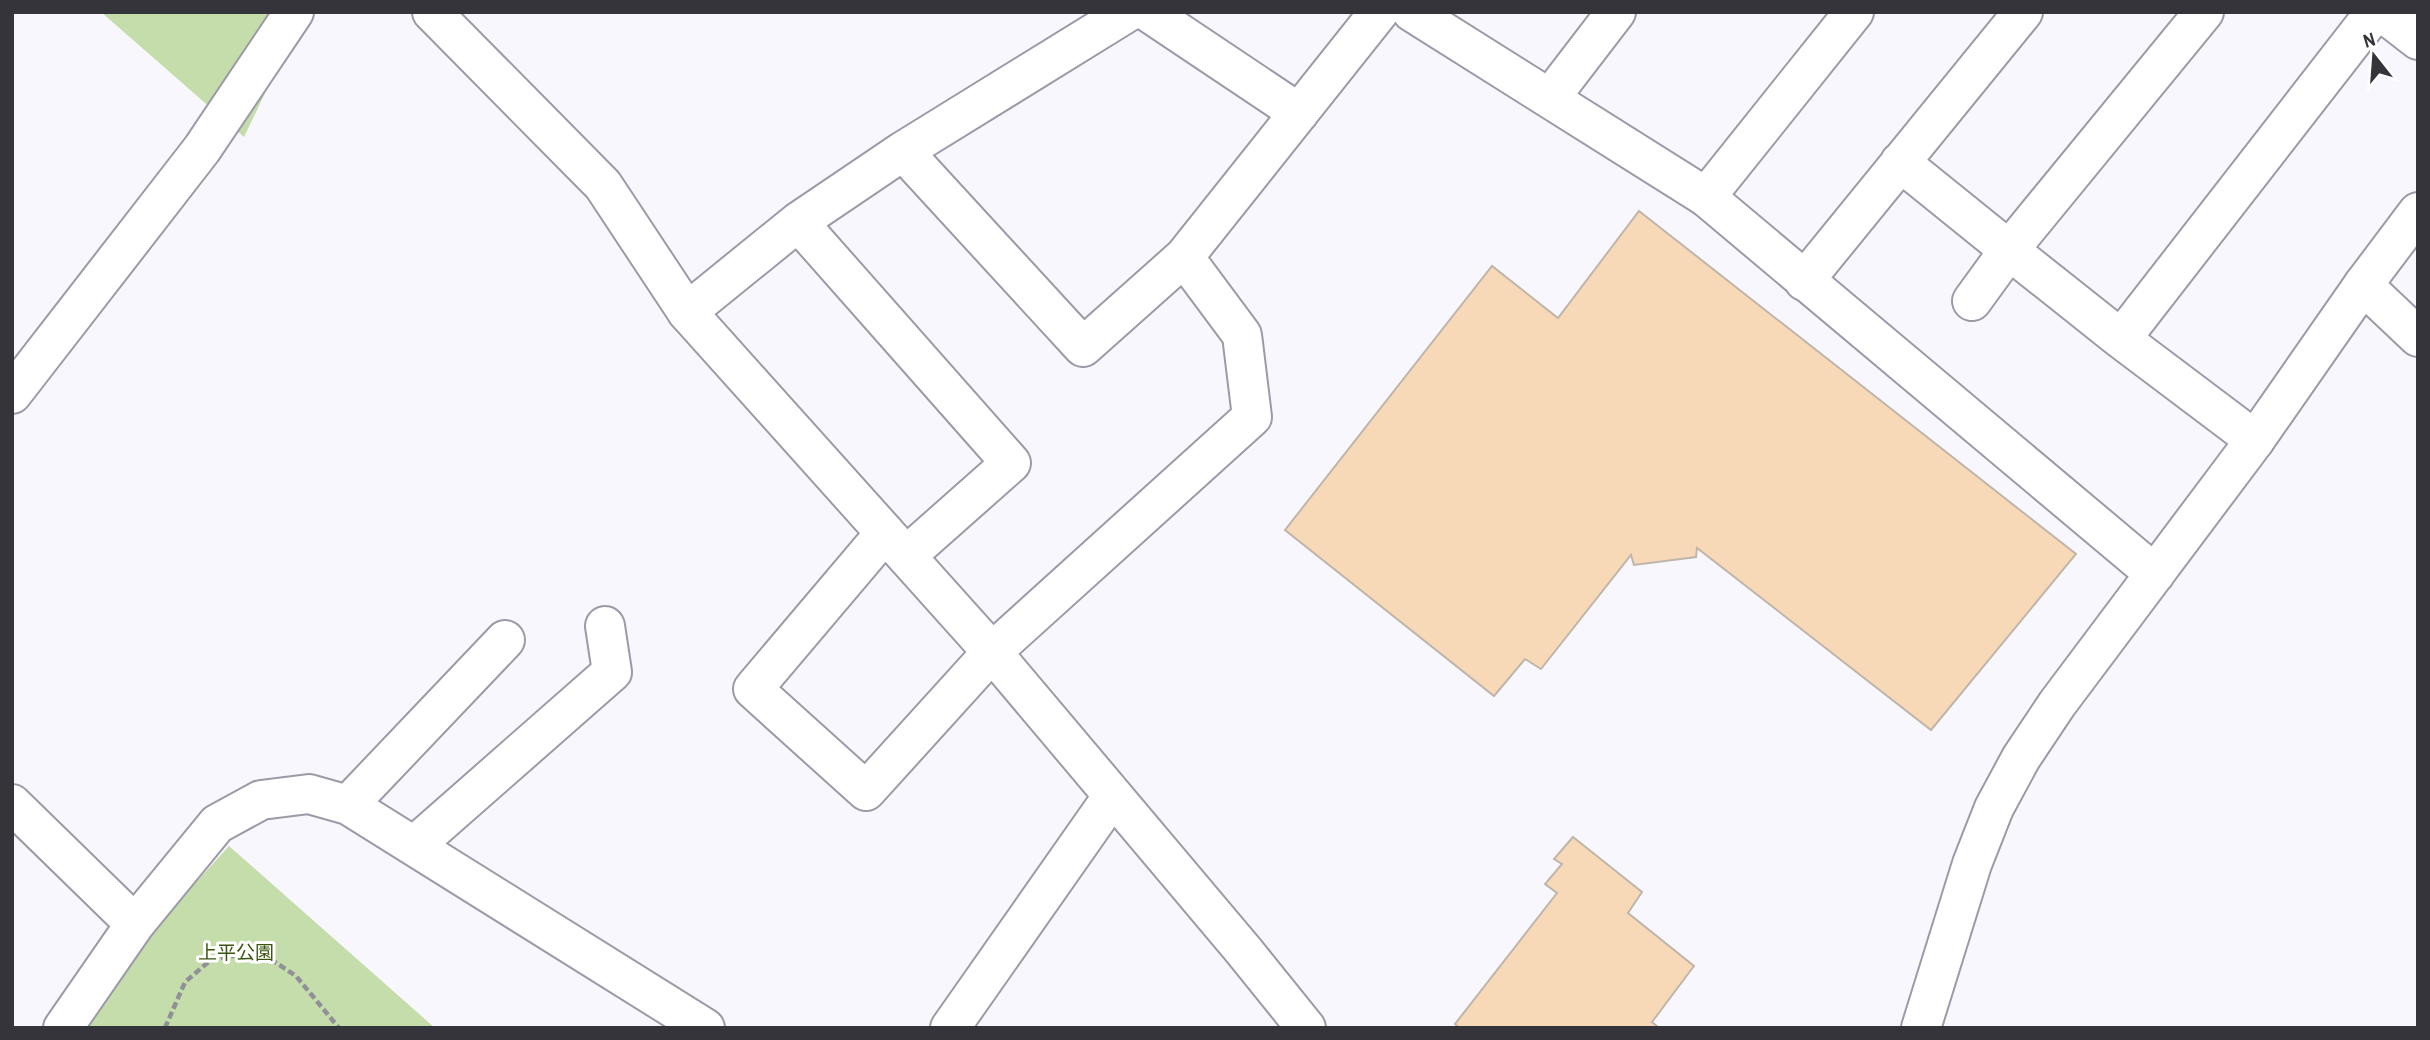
<svg xmlns="http://www.w3.org/2000/svg" width="2430" height="1040" font-family="'Archivo Narrow','Noto Sans JP',sans-serif">
<rect width="100%" height="100%" fill="#f8f7fd"/>
<path fill="#c5ddab" d="M101 12H304L244 137Z
M229 846 435 1028H78L145 938Z"/>
<path fill="#f8d9b7" stroke="#c0b5aa" stroke-width="2" d="M1639 211 2076 554 1931 730 1697 548 1696 557 1634 565 1631 555 1541 669 1525 659 1494 696 1285 530 1492 266 1558 318Z
M1573 837 1642 892 1628 913 1694 966 1652 1022 1659 1028H1459L1455 1024 1557 893 1545 884 1562 864 1554 859Z"/>
<g fill="none" stroke-linecap="round" stroke-linejoin="round">
<g stroke="#9d9aa8" stroke-width="42">
<path id="minor" d="M1148 12 1299 113
M2204 12 2009 250 2121 339 2255 440
M2382 12 2418 40
M1550 98 1616 12
M903 151 1083 347 1184 257 1379 12
M1900 162 2009 250 1972 301
M1706 197 1854 12
M798 222 1011 463 906 556
M1804 281 2023 12
M2363 285 2418 337
M687 312 798 222 903 151 1128 12
M2121 339 2375 12
M12 394 202 149 294 12
M885 533 753 689 866 791 992 652 1252 417 1242 335 1184 257
M12 804 135 924
M348 805 505 640
M414 846 612 672 605 626
M63 1028 135 924 217 824 261 800 309 794 348 805 705 1028
M950 1028 1112 797"/>
</g>
<g stroke="#9d9aa8" stroke-width="42">
<path id="tertiary" d="M432 12 603 185 687 312 992 652 1244 951 1306 1028
M1412 12 1706 197 2155 574
M1921 1028 1972 864 1994 808 2021 758 2057 704 2255 440 2363 285 2418 212"/>
</g>
<path stroke="#919096" stroke-width="4.5" stroke-dasharray="7 3.5" stroke-linecap="butt" d="M165 1028 185 982 212 959 260 952 296 976 339 1028"/>
<use href="#minor" stroke="#fff" stroke-width="38"/>
<use href="#tertiary" stroke="#fff" stroke-width="38"/>
</g>
<g text-anchor="middle" stroke-width="6" stroke-linejoin="round" paint-order="stroke">
<g font-size="19" fill="#3a540e" stroke="#fff">
<text x="236" y="959">上平公園</text>
</g>
</g>
<rect width="2430" height="1040" fill="none" stroke="#35343a" stroke-width="28"/>
<g transform="translate(2374 56) rotate(343)" stroke="#ffffff" stroke-width="5" paint-order="stroke">
<path d="M0-5L12 26L0 18L-12 26Z" fill="#35343a"/>
<text y="-10" font-size="19" font-weight="bold" text-anchor="middle" fill="#35343a">N</text>
</g>
</svg>
